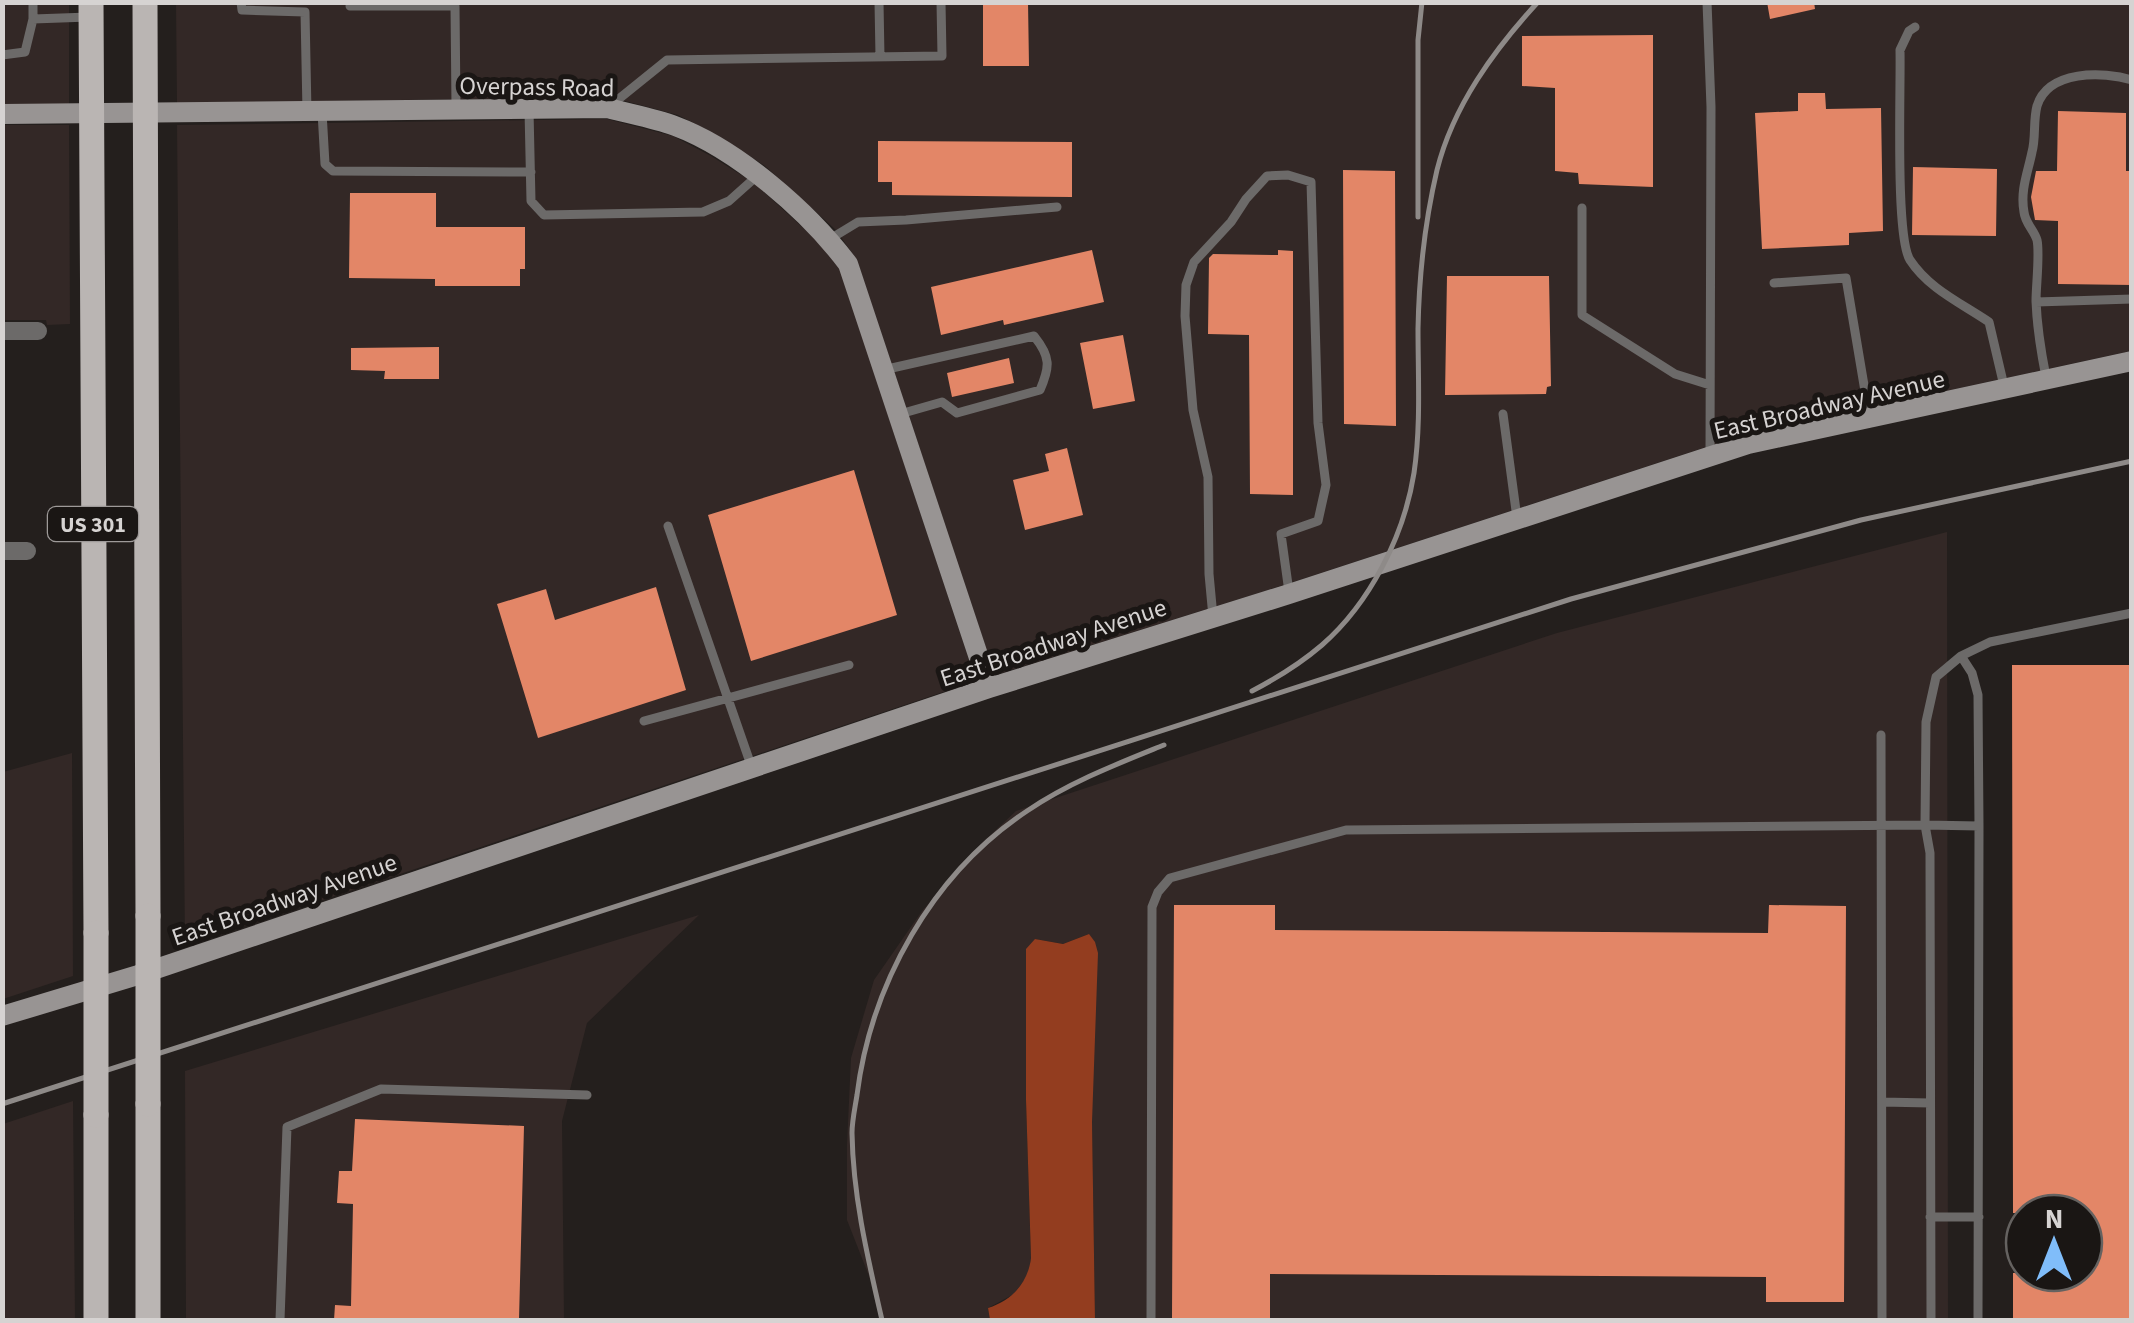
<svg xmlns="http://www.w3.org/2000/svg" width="2134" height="1323" font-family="'Source Sans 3',sans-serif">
<rect width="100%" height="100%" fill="#241f1d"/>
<path fill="#332826" d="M2 3H69V104H3Z
M176 3H2131V351L1746 434 1287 584 995 675 857 260 836 230 765 166 720 137 678 115 610 97 177 103Z
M607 119 673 136 711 156 754 183 823 246 840 269 976 681 254 923 185 943 177 125Z
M3 125H69L70 324 47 325 46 320H3Z
M1947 532 1948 1320H1095L1089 934 1063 944 1035 939 1026 1100 1031 1258 1029 1274 1014 1294 988 1308 990 1320H880L869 1276 847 1220V1144L851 1058 874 980 922 911 982 843 1016 811 1557 633Z
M72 753 73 976 3 999V772Z
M699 915 587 1023 562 1121 564 1320H186L185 1071Z
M73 1101 75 1320H3V1124Z"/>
<path fill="#933d1f" d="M1089 934 1095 942 1098 953 1092 1122 1095 1320H990L988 1308C1012 1300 1028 1283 1031 1258L1026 1100V949L1035 939 1063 944Z"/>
<path fill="#e38667" d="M983 2H1028L1029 66H983Z
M1767 2H1814L1815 9 1770 19Z
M1653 35V187L1579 184 1578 173 1555 171V88L1522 86V36Z
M1798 93H1825L1826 109 1881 108 1883 231 1849 233V245L1762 249 1755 113 1798 111Z
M2058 111 2126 113V171H2132V285L2058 284V221L2035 220 2031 197 2036 171H2057Z
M878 141 1072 142V197L892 195V182H878Z
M1913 167 1997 169 1996 236 1912 235Z
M1343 170 1395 171 1396 426 1344 424Z
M350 193H436V227H525V269H520V286H435V279L349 278Z
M1092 250 1104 302 1004 325 1003 320 941 335 931 287Z
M1278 250 1293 251V495L1250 494 1249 335 1208 334 1209 258 1213 254 1278 255Z
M1447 276H1549L1551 386 1547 387 1546 394 1445 395Z
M1123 335 1135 401 1093 409 1080 343Z
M439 347V379H384L385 371 351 370V348Z
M1009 358 1014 383 952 397 947 373Z
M1067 448 1083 515 1025 530 1013 480 1049 471 1045 454Z
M854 470 897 615 751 661 708 515Z
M656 587 686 690 538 738 497 604 546 589 555 620Z
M2012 665H2132V1320H2013V1273H2084V1213H2013Z
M1174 905H1275V930L1768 933 1769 905 1846 906 1844 1302H1766V1277L1270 1274V1318H1172Z
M355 1119 524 1126 519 1320H334L335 1305 351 1306 353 1204 337 1203 339 1171H352Z"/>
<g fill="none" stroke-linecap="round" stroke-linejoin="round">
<path stroke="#6c6a69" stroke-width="9" d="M33 2V19
M241 2 242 10 305 12 307 112
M879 2 880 57
M1707 2 1711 107 1710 455
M350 6H455L456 107
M1915 27 1909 31 1900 50C1901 86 1895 237 1910 260 1929 289 1961 303 1989 322L2004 386
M2 55 25 52 33 19 89 17
M610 106 667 60 942 56 941 2
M529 110 531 201 544 215 703 212 729 201 757 176
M322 112 325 164 333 171 531 172
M1582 208V315L1675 374 1710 385
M830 239 858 222 906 220 1057 207
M1774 283 1846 278 1869 415
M2036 302 2132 299
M883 370 1034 336C1051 357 1050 367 1040 390L957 413 942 402 900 414
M2046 377C2041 352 2037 327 2036 301 2036 286 2040 253 2037 240 2034 230 2025 223 2024 212 2020 190 2028 172 2032 152 2036 138 2033 121 2037 106 2048 70 2103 71 2132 80
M1503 414 1517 518
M668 526 752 768
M1213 617 1209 574 1208 477 1193 410 1185 316 1186 285 1194 262 1231 222 1246 199 1267 176 1288 175 1311 182 1318 423 1326 485 1318 521 1281 534 1289 592
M1961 656 1972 673 1978 695 1979 826 1925 825 1926 722 1936 677 1961 656 1990 642 2132 613
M644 721 849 665
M1881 735 1882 1320
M1882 1102 1930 1103
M1930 1217H1979
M280 1320 287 1127 381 1089 587 1095
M1151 1320 1152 907 1158 892 1170 878 1346 830 1925 825 1930 853 1931 1320
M1978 1320 1979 826"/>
<path stroke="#6c6a69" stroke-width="18" d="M2 331H38
M2 551H27"/>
<path stroke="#989493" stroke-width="20" d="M2 114 608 108C630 114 654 118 675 126 737 149 809 212 848 264L989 688
M2 1016 138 975 989 688 1289 594 1748 444 2132 361"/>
<path stroke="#bab5b3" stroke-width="25" d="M91 2 96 933
M145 2 148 916
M148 1104V1320
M96 1320V1115"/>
<path stroke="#8e8a88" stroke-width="5" d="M1418 217V40L1422 2
M1252 691C1277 678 1301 663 1322 645 1370 603 1404 536 1414 473 1421 426 1418 377 1418 329 1419 277 1425 221 1437 170 1453 106 1494 50 1538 2
M2 1104 1571 599 1861 520 2132 461
M882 1320C868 1259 853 1197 852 1133 852 1121 855 1108 857 1095 871 984 932 874 1027 811 1070 782 1117 764 1164 745"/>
<path stroke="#bab5b3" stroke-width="25" d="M148 916V1104
M96 933V1115"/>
</g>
<g text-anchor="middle" stroke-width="10" stroke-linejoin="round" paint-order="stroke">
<rect fill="#1a1614" stroke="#9e9a99" stroke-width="2.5" x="48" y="507" width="90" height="34" rx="8"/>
<g font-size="22" font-weight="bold" fill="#d6d3d2">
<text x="93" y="532">US 301</text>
</g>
<g font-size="25" fill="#d6d3d2" stroke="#1a1614">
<text transform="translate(537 86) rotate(1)" y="9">Overpass Road</text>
<text transform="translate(1829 404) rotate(-13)" y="9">East Broadway Avenue</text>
<text transform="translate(1053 642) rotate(-18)" y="9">East Broadway Avenue</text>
<text transform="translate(284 899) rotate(-19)" y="9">East Broadway Avenue</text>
</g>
</g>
<rect width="2134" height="1323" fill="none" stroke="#d6d3d2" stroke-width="10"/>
<g transform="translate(2054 1243)"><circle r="48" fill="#1a1614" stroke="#656260" stroke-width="2.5"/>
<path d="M0-8L18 38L0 25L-18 38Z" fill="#80bdfa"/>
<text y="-15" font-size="28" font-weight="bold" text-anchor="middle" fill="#d6d3d2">N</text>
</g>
</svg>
